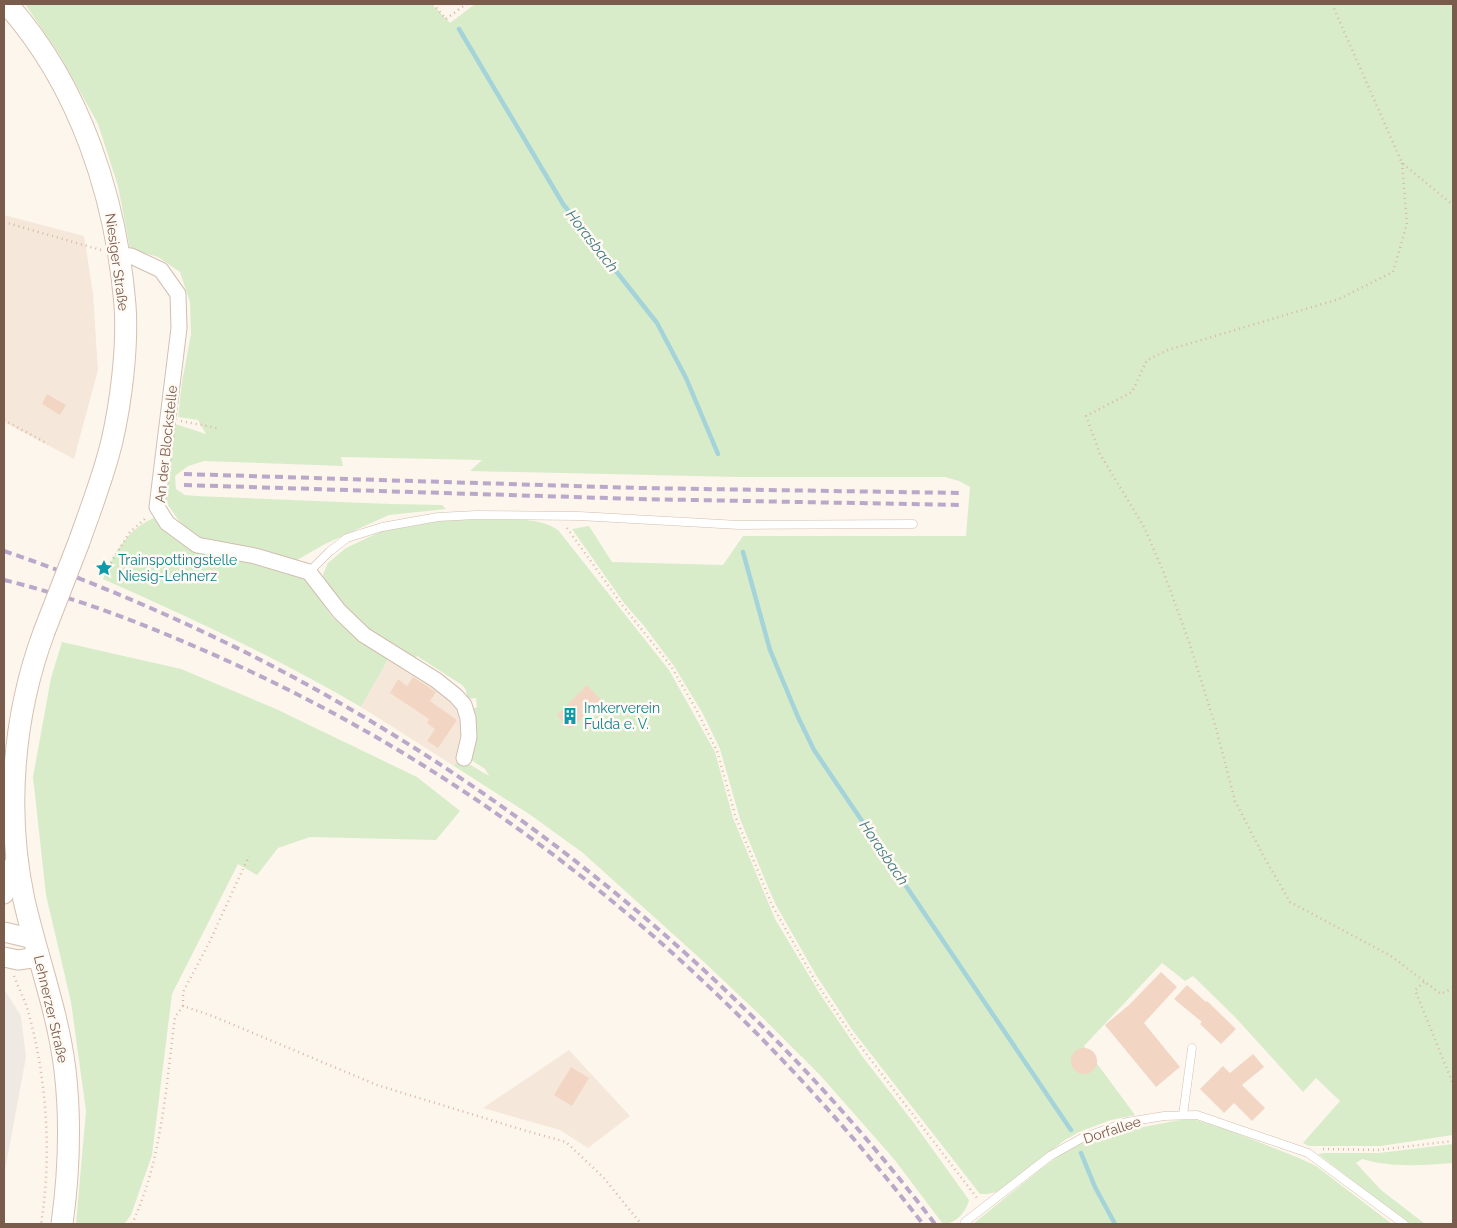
<svg xmlns="http://www.w3.org/2000/svg" width="1457" height="1228" font-family="Raleway,sans-serif">
<rect width="100%" height="100%" fill="#fdf6ec"/>
<path fill="#f5e8da" d="M4 215 84 236 93 293 98 370 74 459 4 422Z
M390 656 445 691 461 711 463 719 462 754 454 766 361 707Z
M569 1050 630 1116 588 1148 560 1130 483 1108Z"/>
<path fill="#efe9e4" d="M4 989 21 1016 26 1057 4 1176Z"/>
<path fill="#d8ecc9" d="M25 4H432L450 23 475 4H1453V1135L1381 1146H1309L1303 1143 1340 1101 1316 1078 1303 1092 1235 1017 1193 976 1185 981 1162 963 1084 1046 1135 1115 1111 1120 1079 1132 1065 1140 997 1192 987 1194H980L853 1031 816 975 776 905 768 887 740 819 720 749 703 714 674 666 644 626 624 603 572 529 589 526 612 562 723 565 743 536H966L970 487 959 481 945 477H739L470 471 482 460 341 457 343 466 204 461 188 466 175 476 176 489 185 495 196 496 391 504 442 505 446 509 389 515 325 544 297 560 285 559 203 541 184 528 168 505 166 495 172 423 206 434 198 420 178 417 182 382 191 334 190 302 180 272 158 257 130 249 118 186 98 124 59 54Z
M156 517 174 536 279 567 306 579 332 617 352 632 390 656 361 707C278 658 191 618 103 579 114 553 128 528 156 517Z
M490 519C512 520 539 517 558 530L669 670 715 752 733 818 775 919 820 994 862 1056 913 1122 969 1200C966 1212 956 1224 943 1224L894 1159 820 1075 761 1016 704 962 583 853 532 816 454 766 459 758 489 776 485 769 468 758 471 710 477 707 476 698 467 699 466 690 462 685 417 656 413 662 365 629 324 586 323 574 328 563 346 548 382 531 445 520Z
M62 642 181 669 276 709 417 777 460 811 436 840 310 837 278 848 257 875 238 864 172 994 152 1155 131 1215 124 1224H76L86 1111 71 1002 46 895 33 777 51 678Z
M1180 1120H1196L1228 1130 1299 1158 1316 1166 1392 1224H973L1041 1169 1072 1146 1101 1135Z
M1453 1144V1163C1422 1165 1392 1168 1362 1159L1356 1163 1381 1190 1425 1224H1409L1318 1154 1325 1153H1379Z"/>
<g fill="none" stroke-linecap="round" stroke-linejoin="round">
<path stroke="#a5d3da" stroke-width="4.5" d="M459 29 563 204 657 323 686 378 718 454
M743 552 770 650 798 717 814 750 1071 1130
M1081 1153 1095 1187 1115 1224"/>
</g>
<path fill="#f3d5c3" d="M47 394 66 405 60 415 42 404Z
M413 677 436 692 430 701 457 720 438 748 427 741 435 729 427 723 429 719 390 693 398 679 407 686Z
M587 685 602 701 570 729 557 715Z
M1161 972 1177 987 1144 1023 1180 1067 1156 1087 1105 1025 1129 1005Z
M1187 985 1206 1002 1207 1001 1236 1029 1221 1044 1200 1024 1202 1022 1174 999Z
M1071 1061a13 13 0 1 1 26 0a13 13 0 1 1-26 0Z
M1253 1054 1264 1067 1242 1085 1265 1108 1252 1121 1234 1103 1224 1113 1200 1089 1223 1066 1230 1073Z
M571 1067 589 1078 572 1106 554 1095Z"/>
<g fill="none" stroke-linecap="round" stroke-linejoin="round">
<g stroke="#d1beb0" stroke-width="9">
<path id="service" d="M309 572 329 552 347 538 382 527 438 517 476 515 579 516 739 525 913 524
M1183 1115 1192 1048
M965 1222 1050 1156 1082 1138 1127 1122 1164 1116 1197 1115 1308 1153 1404 1224"/>
</g>
<g stroke="#d1beb0" stroke-width="17">
<path id="minor" d="M119 255 131 256 161 270 178 294 179 328 157 507 167 523 197 545 255 556 309 572 339 611 364 635 436 680 456 696 464 705 468 718 469 737 464 758"/>
</g>
<g stroke="#d1beb0" stroke-width="21">
<path id="tertiary" d="M4 894 17 856
M4 932 34 939
M4 957 18 960 39 957"/>
</g>
<g stroke="#d6c0b0" stroke-width="23">
<path id="secondary" d="M7 4C80 86 116 197 125 305 128 346 121 402 112 441 104 475 91 508 79 542
M44 632C13 716 5 812 24 900 37 957 58 1012 65 1070 71 1121 69 1173 62 1224"/>
</g>
<path stroke="#d9b8a5" stroke-width="2.5" stroke-dasharray="1 4" stroke-linecap="butt" d="M433 4 446 19 466 4
M1332 4 1402 163 1453 205
M1402 163 1407 224 1393 272 1339 299 1168 350 1147 360 1132 392 1086 416 1100 454 1144 527 1164 573 1189 642 1216 728 1235 801 1264 857 1290 902 1391 956 1441 994 1453 988
M4 222 101 250
M4 420 48 444
M181 421 217 428
M567 528 623 606 671 666 697 711 717 751 736 818 772 905 817 984 851 1034 977 1198
M108 567 130 532 147 517
M14 976C18 988 25 999 28 1011 47 1079 52 1155 41 1224
M1424 982 1415 990 1453 1084
M183 1006V992L209 943 249 856
M1323 1149 1378 1150 1453 1141
M132 1224C162 1160 166 1086 175 1017L183 1006 210 1015 377 1085 523 1130 566 1142 604 1178 641 1224"/>
<use href="#service" stroke="#fff" stroke-width="8"/>
<use href="#minor" stroke="#fff" stroke-width="15"/>
<use href="#tertiary" stroke="#fff" stroke-width="19"/>
<use href="#secondary" stroke="#fff" stroke-width="21"/>
<path stroke="#b9a8c9" stroke-width="4" stroke-dasharray="8 5" stroke-linecap="butt" d="M184 474 639 488 962 493
M184 485 639 499 961 505
M4 551C87 579 168 614 247 653 516 789 752 984 935 1224
M4 580C82 599 157 629 230 662 508 788 737 984 923 1224"/>
<g stroke="#d6c0b0" stroke-width="23" stroke-linecap="butt">
<path id="secondary-bridge" d="M44 632 79 542"/>
</g>
<use href="#secondary-bridge" stroke="#fff" stroke-width="21"/>
</g>
<defs>
<g id="sight-bare" transform="scale(1.35)"><path d="M0-6L1.8-2.2L6-1.7L2.9 1.2L3.7 5.4L0 3.3L-3.7 5.4L-2.9 1.2L-6-1.7L-1.8-2.2Z" fill="#0f9aa8" stroke="#fffaf3" stroke-width="2.5" paint-order="stroke"/></g>
<g id="building-bare" transform="scale(1.35)"><path d="M-4-6H4V6H1V3H-1V6H-4ZM-2.5-4.3h1.7v1.8h-1.7ZM.8-4.3h1.7v1.8H.8ZM-2.5-1h1.7V.8h-1.7ZM.8-1h1.7V.8H.8Z" fill="#0f9aa8" stroke="#fffaf3" stroke-width="2.5" paint-order="stroke"/></g>
</defs>
<g fill-rule="evenodd">
<use href="#sight-bare" x="104" y="568"/>
<use href="#building-bare" x="570" y="716"/>
</g>
<g text-anchor="middle" stroke-width="5" stroke-linejoin="round" paint-order="stroke">
<g font-size="14" fill="#7a5c4d" stroke="#fffaf3">
<text transform="translate(117 262) rotate(82)" y="5">Niesiger Straße</text>
<text transform="translate(166 444) rotate(-84)" y="5">An der Blockstelle</text>
<text transform="translate(51 1009) rotate(77)" y="5">Lehnerzer Straße</text>
<text transform="translate(1112 1130) rotate(-18)" y="5">Dorfallee</text>
</g>
<g font-size="14" fill="#0d838f" stroke="#fffaf3" text-anchor="start">
<text x="118" y="565">Trainspottingstelle<tspan x="118" dy="16">Niesig-Lehnerz</tspan></text>
<text x="584" y="713">Imkerverein<tspan x="584" dy="16">Fulda e. V.</tspan></text>
</g>
<g font-size="15" font-style="italic" fill="#437c86" stroke="#fffaf3">
<text transform="translate(592 241) rotate(52)" y="5">Horasbach</text>
<text transform="translate(884 853) rotate(56)" y="5">Horasbach</text>
</g>
</g>
<rect width="1457" height="1228" fill="none" stroke="#7a5c4d" stroke-width="10"/>
</svg>
